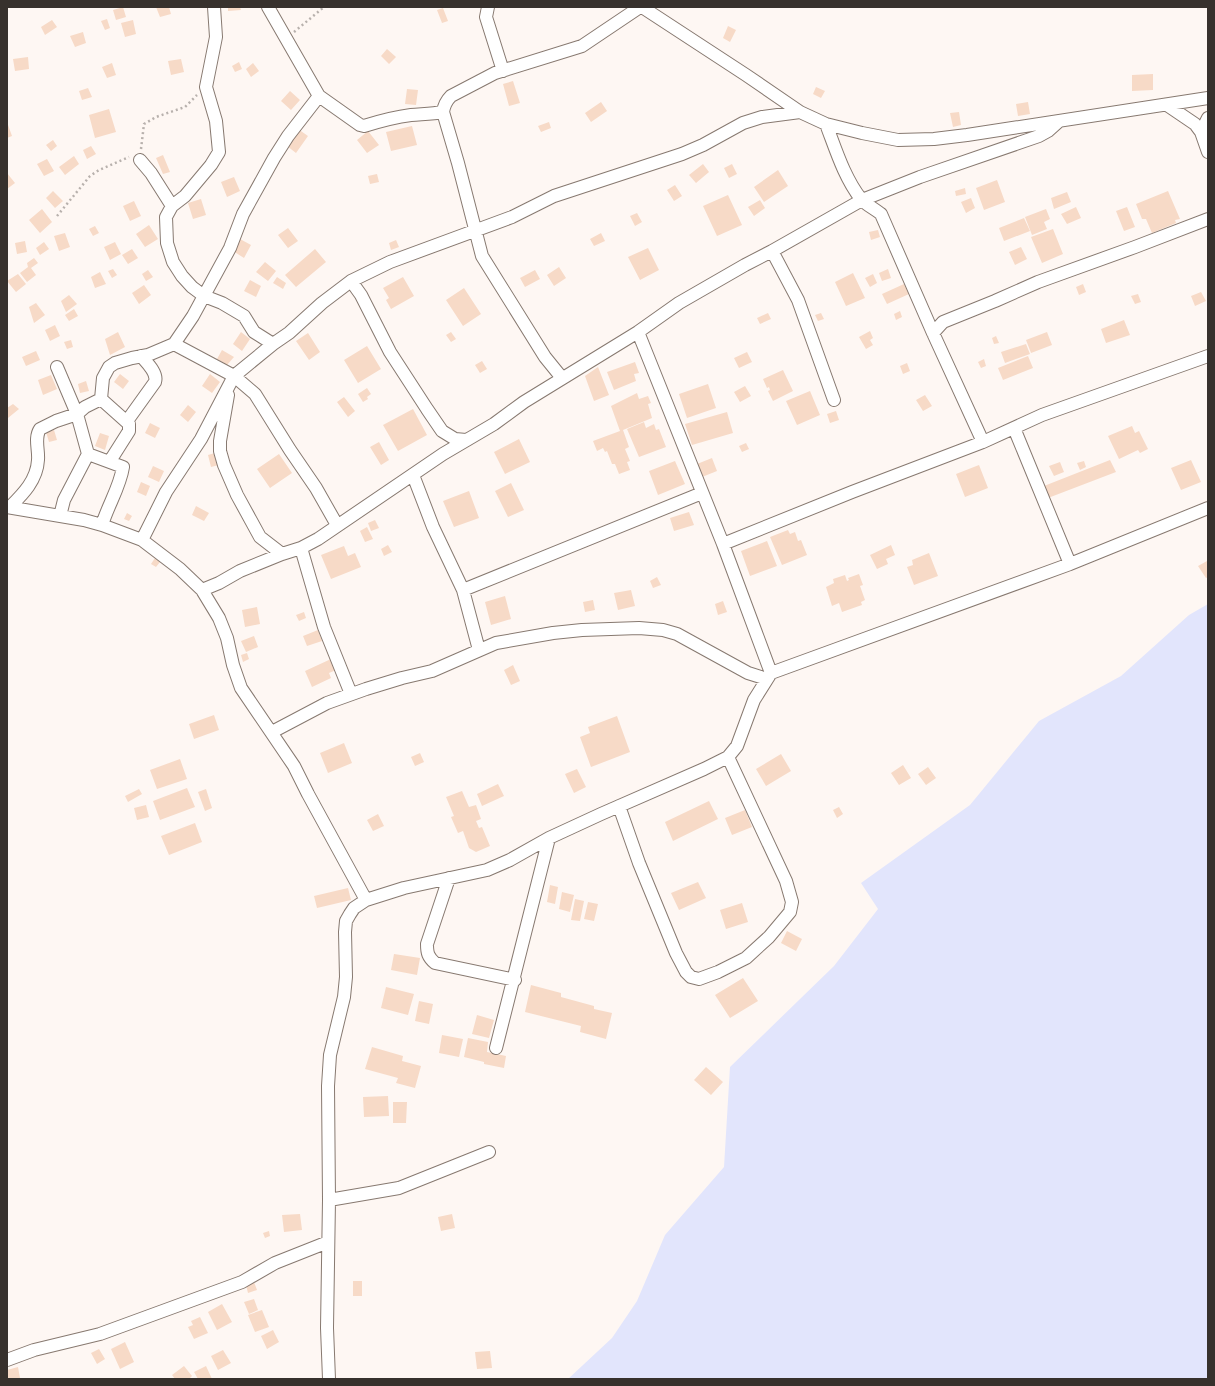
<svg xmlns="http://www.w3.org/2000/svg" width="1215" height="1386" font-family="Georgia,serif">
<rect width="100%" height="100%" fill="#fef7f3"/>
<path fill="#e2e5fc" d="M1208 604V1379H568L612 1338 637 1301 665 1235 724 1167 730 1067 834 966 878 909 861 883 970 805 1039 721 1121 676 1189 615Z"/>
<path fill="#f7dac7" d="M123 7 126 17 116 20 113 10Z
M156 7H169L171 14 160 17Z
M228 7H240L241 10 228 11Z
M443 8 448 21 442 23 437 10Z
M107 19 110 28 105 30 101 21Z
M52 20 57 27 45 35 41 27Z
M133 20 136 34 125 37 121 23Z
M728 26 736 30 730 42 723 38Z
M83 32 86 43 75 47 70 36Z
M387 49 396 57 389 64 381 56Z
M28 57 29 69 15 71 13 59Z
M181 59 184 72 171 75 168 61Z
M239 62 242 69 235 72 232 66Z
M112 63 116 75 107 78 102 67Z
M253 63 259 71 251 77 246 69Z
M1153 74V90L1132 91V75Z
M513 81 520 103 509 106 503 84Z
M816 87 825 91 821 98 813 94Z
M88 88 92 97 82 100 79 91Z
M407 89 418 90 416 105 405 104Z
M290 91 300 100 291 110 281 101Z
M601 102 607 111 591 122 585 113Z
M1028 102 1030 114 1018 116 1016 104Z
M109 109 116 132 95 138 89 115Z
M959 112 961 125 953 127 950 113Z
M7 122 12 136 7 138Z
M549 122 551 128 541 132 538 126Z
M412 126 417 145 391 151 386 132Z
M298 129 308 136 296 153 287 146Z
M368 131 379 145 367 153 357 140Z
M53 140 57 146 51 151 46 145Z
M91 146 96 154 87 159 83 150Z
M163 155 170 172 163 174 156 158Z
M74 156 79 164 65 175 59 167Z
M47 159 54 171 44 176 37 164Z
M703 164 709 172 696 183 689 175Z
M732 164 737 174 729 178 724 168Z
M778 170 788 186 764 202 754 187Z
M7 173 15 183 7 189Z
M377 174 379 182 370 184 368 176Z
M234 177 240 191 227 197 221 182Z
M997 180 1005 202 984 210 976 188Z
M675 185 682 196 674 201 667 190Z
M965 188 966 194 956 196 955 191Z
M53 191 63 201 55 208 46 198Z
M1168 191 1180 219 1175 220 1176 223 1152 233 1146 219H1142L1136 204Z
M1067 192 1071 202 1054 209 1051 198Z
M728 195 742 225 717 236 703 206Z
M971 198 975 208 966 213 961 202Z
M201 199 206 215 193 219 188 203Z
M760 200 765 208 754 216 748 207Z
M134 201 141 216 130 221 123 206Z
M1076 207 1081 218 1067 224 1061 214Z
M1127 207 1135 227 1124 231 1116 211Z
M42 209 52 222 40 233 29 220Z
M1046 209 1050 219 1044 222 1047 229 1032 235 1025 217Z
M637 213 642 222 635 226 630 216Z
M1024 218 1030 231 1004 241 999 228Z
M149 225 158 239 145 247 136 234Z
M95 226 99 233 93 236 89 229Z
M288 228 298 241 288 248 278 235Z
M1053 229 1063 254 1042 263 1031 237Z
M878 230 880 237 871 240 869 232Z
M65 233 70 247 59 251 54 236Z
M601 233 605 241 594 246 590 239Z
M240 239 251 245 244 258 233 251Z
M396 240 399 247 391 250 389 243Z
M25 241 27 252 17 254 15 243Z
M44 242 49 249 40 255 36 248Z
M115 242 121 254 110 260 104 247Z
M1021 247 1027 259 1015 265 1009 252Z
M648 248 659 270 640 280 628 257Z
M132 249 138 258 128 264 122 255Z
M315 249 326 262 296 287 285 275Z
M34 258 38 263 31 268 36 275 27 282 20 273 28 267 27 263Z
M265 262 276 271 268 281 256 272Z
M559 267 566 278 554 286 547 275Z
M113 269 117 275 112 278 108 271Z
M888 269 891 278 882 281 879 273Z
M148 270 153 277 146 281 142 274Z
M535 270 540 279 525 287 520 278Z
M100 272 106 284 95 288 91 277Z
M853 273 865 298 846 306 835 282Z
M18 274 26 284 16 292 7 281Z
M873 274 877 283 870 287 865 278Z
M277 277 286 283 283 289 273 283Z
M403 277 414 296 391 309 386 300 389 298 383 288Z
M250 280 261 286 256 297 244 291Z
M904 284 909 294 887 304 882 294Z
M1083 284 1086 292 1079 295 1076 287Z
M144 285 151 295 139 304 132 293Z
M464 288 481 314 463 326 446 300Z
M1201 292 1206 301 1195 306 1191 296Z
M1138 294 1141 302 1135 304 1131 296Z
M69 295 77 304 66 312 61 301Z
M36 303 45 315 34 323 29 307Z
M74 309 78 316 69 321 65 315Z
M900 311 902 317 896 320 894 314Z
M768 313 771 319 760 324 757 318Z
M821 313 824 319 818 321 815 315Z
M1124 320 1130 335 1106 343 1101 329Z
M55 325 60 336 50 341 45 330Z
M870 331 873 338 870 340 873 345 866 349 859 337Z
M118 332 125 347 110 355 105 339Z
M241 332 250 339 242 351 233 344Z
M451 332 456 339 451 342 446 335Z
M1047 332 1052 345 1031 353 1026 340Z
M308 333 320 352 309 360 296 341Z
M996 336 999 343 994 344 992 338Z
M71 340 73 347 67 349 64 342Z
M1026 344 1030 354 1005 363 1001 352Z
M367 346 381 369 358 383 344 360Z
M222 350 234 357 227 365 217 359Z
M36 351 40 360 26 366 22 357Z
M747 352 752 362 739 368 734 358Z
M1028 356 1033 368 1003 380 998 368Z
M984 359 986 366 981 368 978 362Z
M482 361 487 369 480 373 475 365Z
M635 362 639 373 634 374 636 381 614 390 607 372Z
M907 363 910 371 903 374 900 366Z
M598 367 609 395 594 401 585 376Z
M783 370 793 391 773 401 768 391 770 390 769 387 767 388 763 379Z
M120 374 129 381 123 389 114 382Z
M210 374 220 382 212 393 202 386Z
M51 375 57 389 43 395 38 380Z
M86 381 89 391 80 393 78 384Z
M708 384 716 408 687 418 679 394Z
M745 386 751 396 740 402 734 392Z
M367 388 371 394 367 397 368 399 363 402 358 394Z
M810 391 820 415 797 425 786 401Z
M637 393 639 399 648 396 651 403 648 404 652 418 623 430 629 447 625 449 630 461 627 462 630 470 619 474 615 464H612L607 451 605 452 603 448 597 451 593 441 620 431 611 406Z
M925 395 932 406 923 411 916 400Z
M344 397 355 411 348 417 337 402Z
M13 404 19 409 8 418 7 408Z
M188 405 196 412 188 422 180 415Z
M413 409 427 435 398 451 383 425Z
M836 411 839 420 830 423 827 414Z
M727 412 733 433 692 445 685 424Z
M644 422 646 428 654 424 656 430 659 429 666 447 639 457 627 429Z
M150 423 160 428 155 438 145 433Z
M1132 426 1135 433 1139 431 1148 449 1140 453 1138 450 1119 459 1108 436Z
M54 430 57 440 49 442 46 432Z
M100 433 109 436 105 450 95 446Z
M519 439 530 462 505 474 494 452Z
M379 442 389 460 381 465 370 447Z
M746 443 749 449 742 452 739 446Z
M215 453 219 465 211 467 208 455Z
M279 454 292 473 270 488 257 469Z
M712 458 717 471 702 477 697 464Z
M1110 460 1116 472 1048 498 1044 486Z
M1191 460 1201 482 1181 490 1171 468Z
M675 461 685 484 658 495 649 471Z
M1084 461 1086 467 1080 470 1077 463Z
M1060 462 1064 472 1054 476 1049 466Z
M979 465 988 488 965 497 956 474Z
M153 466 164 471 159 482 148 477Z
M141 482 150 486 146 496 137 492Z
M511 483 524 510 508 517 495 491Z
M469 491 479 518 454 527 443 501Z
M196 506 209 513 204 521 192 515Z
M689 512 694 525 674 531 670 518Z
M127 513 132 516 129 521 124 519Z
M375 520 379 528 371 531 368 523Z
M367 527 373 539 365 542 360 531Z
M788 530 790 534 795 532 798 541 801 540 807 555 782 565 770 537Z
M767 541 777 566 750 576 741 551Z
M388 545 392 552 384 556 381 549Z
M891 545 895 555 886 559 888 564 877 569 870 555Z
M344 546 348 556 355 553 361 567 331 579 321 555Z
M929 553 938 576 914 585 907 567 913 565 912 560Z
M155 558 160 562 156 567 151 564Z
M1207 561 1208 564V577L1206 578 1198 566Z
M859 574 863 585 860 586 865 600 861 602 862 605 842 612 839 603 832 606 826 587 834 583 833 579 845 575 847 581 849 580 848 578Z
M657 577 661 585 653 588 650 581Z
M631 590 635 606 618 610 614 593Z
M505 596 511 619 491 625 485 602Z
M593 600 595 610 585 612 583 602Z
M723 601 727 612 718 615 715 604Z
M257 607 260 624 245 627 242 610Z
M304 612 306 618 299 621 296 615Z
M318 630 322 641 307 646 303 636Z
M254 636 258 647 246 652 241 641Z
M247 653 249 659 243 662 241 655Z
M331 659 336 670 329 673 331 678 312 687 305 671Z
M513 665 520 681 511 685 504 670Z
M214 715 219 730 194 739 189 724Z
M617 716 630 752 591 767 580 737 590 733 588 727Z
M344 743 352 763 328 773 320 753Z
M420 753 424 762 415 766 411 757Z
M781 754 791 771 766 786 756 769Z
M180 759 187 779 157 789 150 770Z
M903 765 911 778 899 785 891 773Z
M928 767 936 778 926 785 918 774Z
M577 769 586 787 574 793 565 774Z
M498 784 504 796 482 806 477 794Z
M187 788 195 807 160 820 153 801Z
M139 789 142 794 128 802 125 796Z
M206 789 212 808 205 811 198 792Z
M462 791 469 807 476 805 481 819 476 821 479 828 482 827 490 846 476 852 469 848 463 831 458 833 451 817 454 816 446 797Z
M709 801 718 819 673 841 665 822Z
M146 805 149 817 137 820 134 808Z
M839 807 843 814 837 818 833 810Z
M745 810 752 827 732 835 725 818Z
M378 814 384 826 373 831 367 820Z
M195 823 202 842 169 855 161 836Z
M698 882 706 898 679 910 671 893Z
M550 885 558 887 555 904 547 902Z
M348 888 351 900 317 908 314 896Z
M562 892 574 895 570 912 559 909Z
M575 899 584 901 580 921 571 920Z
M588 902 598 904 594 921 584 919Z
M742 903 748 922 726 929 720 910Z
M787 931 802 939 796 951 781 943Z
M394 954 420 958 417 975 391 970Z
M743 978 758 1001 730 1018 715 995Z
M531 985 561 993V997L594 1006V1009L612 1013 606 1039 580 1032 581 1026 525 1012Z
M386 987 414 994 408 1015 381 1008Z
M419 1001 433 1004 429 1024 415 1021Z
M477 1015 494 1020 489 1038 472 1034Z
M442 1035 463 1039 459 1057 439 1053Z
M468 1038 488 1042 487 1052 506 1056 504 1068 484 1064V1062L464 1057Z
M372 1047 403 1056 402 1061 421 1066 415 1088 396 1083 398 1078 365 1069Z
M706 1067 723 1082 711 1095 694 1080Z
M388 1096 389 1116 364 1117 363 1097Z
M393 1102H407L406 1123H393Z
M300 1214 302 1230 284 1232 282 1215Z
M452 1214 455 1228 441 1231 438 1217Z
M269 1231 270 1236 265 1238 263 1233Z
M353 1281H362V1296H353Z
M254 1282 257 1290 248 1293 246 1285Z
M254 1299 258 1310 249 1314 244 1302Z
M222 1304 232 1322 217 1330 208 1312Z
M262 1310 269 1327 255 1332 248 1315Z
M200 1317 208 1333 194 1339 188 1327 193 1325 191 1321Z
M273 1330 279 1342 267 1349 261 1336Z
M125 1342 134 1362 120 1369 111 1349Z
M99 1349 105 1359 97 1364 91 1353Z
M223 1350 231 1363 218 1370 211 1356Z
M490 1351 492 1368 477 1369 475 1352Z
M184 1366 192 1376 189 1379H175L172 1375Z
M206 1366 212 1379H198L194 1372Z
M18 1367 20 1378 8 1379 7 1370Z"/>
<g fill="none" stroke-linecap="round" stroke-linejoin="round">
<g stroke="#877970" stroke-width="14">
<path id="minor" d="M214 7 216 37 206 87 216 121 219 152 211 165 185 196 172 206 166 217 167 243 173 262 182 276 192 287 204 296 222 303 244 316 254 332 273 344
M268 7 319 96 360 125 364 126C380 121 395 117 411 115 422 114 432 114 443 112
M488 7 486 17 503 71
M642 7 746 75 800 112 826 124 862 133 898 140 934 139 967 135 1208 98
M1167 105 1195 124 1201 132 1208 152
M826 124C836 150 844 177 861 199 865 204 875 209 881 214L933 333 983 442
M1201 132 1208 118
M140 160 151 173 172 206
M772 251 798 300 834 400
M351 281 361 295 390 352 427 409 442 431 455 439 466 440
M638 332 723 544 771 673
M933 333 943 322 995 301 1038 282 1135 247 1208 219
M174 344 234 376 255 394 290 450 316 488 337 525
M57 367 77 414 88 454 64 500 60 516
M562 378 545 357 482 256 458 163 443 112C444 105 446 101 451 96L495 73 582 46 640 7
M228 395 220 441V451L224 465 237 495 260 537 282 554
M101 399 129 424V431L110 461
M127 421 155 382C158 373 147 363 141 356
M1014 428 1070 564
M88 454 123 467C120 487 108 505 102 525
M413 475 433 527 463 590 479 650
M7 507 84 520 102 525 142 540 180 569 202 590 219 618 227 638 233 665 241 688 294 766 308 794 366 900
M10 507C23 494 37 480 38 460 39 450 34 438 40 429L56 421 77 414 85 407 101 399 103 378 109 367 115 363 132 358 148 355 174 344 193 316 230 248 243 214 274 158 288 136 319 96
M142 540 166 492 201 439 234 376 273 344 289 333 322 303 351 281 390 262 512 217 554 196 682 154 703 145 743 123 762 117 800 112
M723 544 852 492 983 442 1042 415 1208 356
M301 548 324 627 351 694
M202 590 219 583 240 571 282 554 301 548 318 539 443 454 494 424 524 402 638 332 679 303 745 265 772 251 862 200 920 177 1039 136 1048 131 1058 122
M463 590 702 493
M272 732 327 703 366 689 402 678 432 671 496 643 553 633 582 630 639 628 663 630 677 634 748 673 767 679
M619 806 639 863 676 953 686 972 691 977 699 979 718 972 746 958 769 937 790 912 792 902 786 881 728 757
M449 878 427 944C427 953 428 957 435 963L515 980
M496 1048 549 838
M329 1200 399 1188 489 1152
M7 1360 34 1350 100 1334 242 1282 275 1263 328 1242
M329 1379 327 1328 329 1200 328 1086 330 1055 344 997 346 977 345 932 346 921 350 914 354 908 366 900 404 888 487 870 510 860 549 838 601 814 704 769 728 757 737 746 754 700 771 673 1070 564 1208 508"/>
</g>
<path stroke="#b8b1ad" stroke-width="2.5" stroke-dasharray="2 3" stroke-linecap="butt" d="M294 32 324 7
M141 149 144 124 156 117 185 107 197 95
M57 216 90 176 99 170 129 157"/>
<use href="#minor" stroke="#fff" stroke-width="12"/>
</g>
<rect width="1215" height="1386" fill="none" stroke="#37312d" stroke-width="16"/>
</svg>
